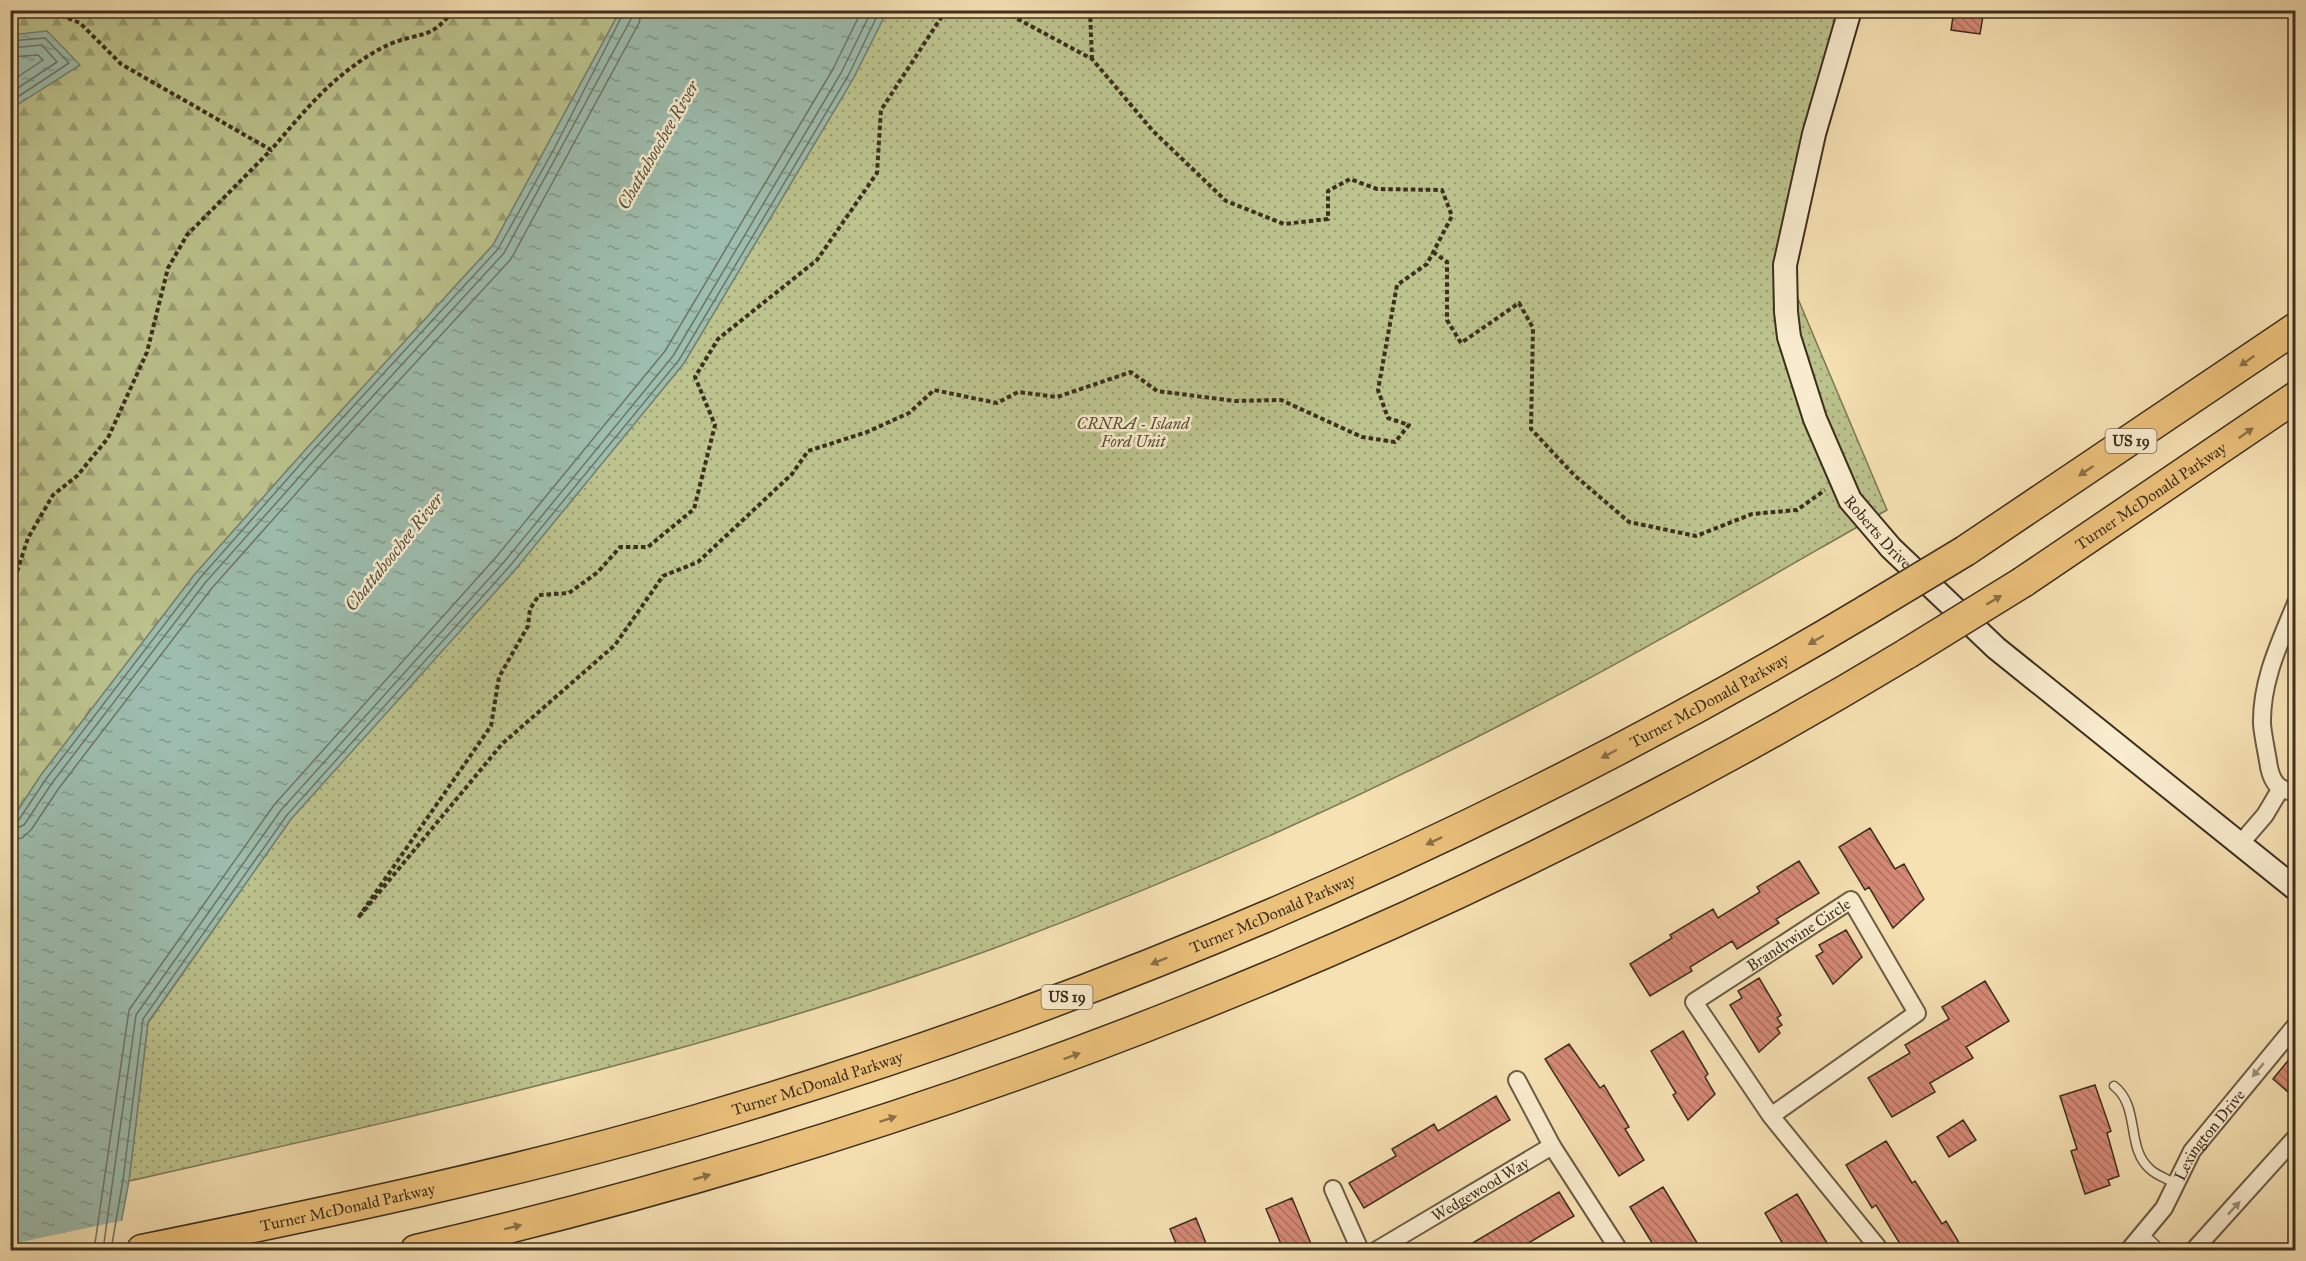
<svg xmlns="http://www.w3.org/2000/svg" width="2306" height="1261" font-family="'IM FELL Great Primer',serif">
<defs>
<pattern id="forest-firs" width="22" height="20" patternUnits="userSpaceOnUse" patternTransform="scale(1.5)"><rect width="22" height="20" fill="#bcc38d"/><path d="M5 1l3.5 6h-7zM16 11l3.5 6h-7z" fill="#9a9f73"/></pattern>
<pattern id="park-dots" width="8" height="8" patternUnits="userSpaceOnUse" patternTransform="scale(1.5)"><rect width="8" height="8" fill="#bcc38d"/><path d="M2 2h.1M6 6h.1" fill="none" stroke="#9a9f73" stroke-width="1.8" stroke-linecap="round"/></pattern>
<pattern id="water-ripples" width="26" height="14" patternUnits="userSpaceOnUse" patternTransform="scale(1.5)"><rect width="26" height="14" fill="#9dbdae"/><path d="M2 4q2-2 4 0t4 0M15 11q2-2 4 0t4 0" fill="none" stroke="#819a8d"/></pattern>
<pattern id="building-back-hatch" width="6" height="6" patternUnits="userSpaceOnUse" patternTransform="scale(1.5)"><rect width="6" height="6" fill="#d68a77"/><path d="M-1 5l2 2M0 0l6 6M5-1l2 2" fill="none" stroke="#af7161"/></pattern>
</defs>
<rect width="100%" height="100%" fill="#f6e1b3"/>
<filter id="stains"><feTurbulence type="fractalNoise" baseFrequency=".00333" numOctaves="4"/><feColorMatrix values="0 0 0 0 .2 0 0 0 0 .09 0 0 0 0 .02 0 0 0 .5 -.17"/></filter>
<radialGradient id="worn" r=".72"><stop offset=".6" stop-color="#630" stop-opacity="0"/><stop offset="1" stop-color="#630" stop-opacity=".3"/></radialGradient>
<path fill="url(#forest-firs)" stroke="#7c7956" stroke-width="1.5" d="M11 11H620L493 245 308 447 195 574 41 775 11 821Z"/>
<path fill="url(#park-dots)" stroke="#7c7956" stroke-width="1.5" d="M887 11H1843L1777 249 1887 510C1766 579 1645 650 1522 714 1351 803 1173 882 992 949 712 1052 419 1115 129 1181L148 1023 291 819 514 571 684 363 853 79Z"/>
<path fill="url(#water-ripples)" stroke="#778474" stroke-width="1.5" d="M620 11H887L853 79 684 363 514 571 291 819 148 1022 129 1181 116 1250H11V821L41 775 195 574 308 447 493 245Z
M47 31 80 65 11 109V35Z"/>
<path fill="#f6e1b3" d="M125 1220 119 1250H11V1244Z"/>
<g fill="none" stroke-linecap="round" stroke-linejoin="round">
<path stroke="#6d7666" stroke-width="1.5" d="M10 41 45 38 69 63 10 102
M10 48 42 45 57 62 10 93
M10 57 38 55 43 60 10 82
M10 824 18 821 46 779 200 578 312 451 498 249 554 149 625 10
M10 831 24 825 52 783 205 583 318 456 504 253 631 19 633 10
M10 840 22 838 31 830 59 788 212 588 324 462 511 259 639 23 642 10
M94 1250 129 1010 274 805 497 556 665 351 833 69 862 10
M103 1250 136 1015 281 810 504 562 673 356 841 73 872 10
M111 1250 123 1180 143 1019 287 815 509 567 679 360 848 76 880 10"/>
</g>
<path fill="url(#building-back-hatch)" stroke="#3d2f1e" stroke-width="1.5" d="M1954 10H1984L1980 34 1951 30Z
M1870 828 1895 869 1904 864 1924 899 1893 928 1869 887 1865 890 1839 847Z
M1799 861 1819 893 1776 919 1779 923 1737 949 1732 941 1690 967 1692 971 1650 996 1630 964 1672 938 1670 935 1713 909 1718 918 1760 892 1757 887Z
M1846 930 1862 957 1833 984 1816 956 1823 952 1819 945Z
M1759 978 1781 1015 1777 1018 1782 1025 1777 1028 1780 1033 1759 1052 1730 1005 1742 998 1738 991Z
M1985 981 2009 1021 1966 1047 1973 1058 1930 1083 1935 1092 1892 1117 1868 1078 1910 1053 1905 1045 1949 1019 1942 1007Z
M1683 1031 1708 1074 1705 1077 1715 1094 1688 1120 1673 1095 1676 1093 1651 1051Z
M1569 1044 1600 1088 1604 1085 1629 1127 1625 1129 1644 1160 1619 1176 1545 1059Z
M2295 1052V1098L2273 1079Z
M2095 1085 2111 1131 2107 1133 2119 1176 2108 1180 2110 1185 2085 1194 2071 1151 2077 1149 2060 1096Z
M1496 1096 1510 1120 1364 1208 1349 1183 1396 1156 1392 1149 1421 1132 1434 1124 1438 1131Z
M1963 1120 1976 1140 1949 1157 1937 1137Z
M1886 1141 1912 1183 1915 1181 1942 1224 1946 1221 1964 1251H1909L1906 1244 1902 1247 1876 1205 1872 1208 1846 1165Z
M1663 1187 1702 1251H1657L1630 1207Z
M1559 1192 1574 1216 1525 1245 1528 1251H1459Z
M1797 1194 1832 1251H1787L1765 1213Z
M1292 1198 1314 1251H1284L1266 1209Z
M1196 1218 1209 1251H1179L1170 1229Z"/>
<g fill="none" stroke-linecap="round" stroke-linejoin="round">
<g stroke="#6b5c43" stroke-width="11">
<path id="lane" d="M2114 1086C2141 1107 2125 1149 2151 1170 2158 1176 2168 1179 2176 1184
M2144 1234 2161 1250"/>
</g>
<g stroke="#6b5c43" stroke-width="20">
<g id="street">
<path d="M2296 603C2280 642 2261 681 2262 724 2263 736 2266 749 2268 761 2270 777 2276 793 2296 791"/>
<path d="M2240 844 2265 815 2281 788"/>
<path d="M1517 1080 1552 1146 1619 1250"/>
<path id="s1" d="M1771 1116 1694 1002 1851 900 1917 1013 1771 1116 1880 1250"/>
<path d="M1333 1189 1360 1250"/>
<path id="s2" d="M1377 1250 1552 1146"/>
<path id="s3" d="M2129 1250 2164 1208 2192 1151 2296 1025"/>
<path d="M2194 1250 2296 1137"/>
</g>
</g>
<g stroke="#3d2f1e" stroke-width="26">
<g id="secondary">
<path id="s4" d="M1850 10 1814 134 1785 265 1786 312 1789 337 1815 419 1850 500 1891 548 1996 648 2296 889"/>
</g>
</g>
<g stroke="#3d2f1e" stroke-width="33">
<g id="highway">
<path d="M1965 551 2296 328"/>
<path id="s5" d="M2023 582 2296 397"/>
<path id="s6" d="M142 1250C328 1212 512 1174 694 1121 1105 1001 1500 830 1867 610"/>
<path d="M416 1250C941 1129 1446 932 1908 653"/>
</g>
</g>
<path stroke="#3d2f1e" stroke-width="4" stroke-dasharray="4.5 3" stroke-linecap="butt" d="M47 10 80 23 121 64 271 150C297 120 322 88 355 65 365 57 379 49 390 44 419 32 432 40 453 10
M946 10 881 110 877 173 817 260 718 339 695 377 715 425 694 509 648 547H620L598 572 569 593 539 595 530 609 528 626 499 677 491 726 358 918 502 744 615 645 663 576 698 562 792 474 808 451 867 432 909 413 934 390 997 403 1018 392 1057 397 1131 372 1157 391 1235 401 1281 400 1362 437 1395 442 1409 425 1388 418 1378 390 1397 285 1427 264 1452 216 1442 190 1377 189 1350 179 1328 191V219L1284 224 1226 201 1153 131 1092 59 1001 10
M1090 10 1092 59
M1433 252 1447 262V320L1461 343 1519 303 1533 328 1531 429 1574 475 1629 522 1696 536 1752 514 1797 510 1825 490
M10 593 28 538 53 495 77 476 108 438 147 352 168 268 187 235 271 150"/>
<use href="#lane" stroke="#f9ecce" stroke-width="8"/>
<use href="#street" stroke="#f9ecce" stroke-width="16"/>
<use href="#secondary" stroke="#f9ecce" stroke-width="22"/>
<use href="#highway" stroke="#ebc07a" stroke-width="30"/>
<g stroke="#3d2f1e" stroke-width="33" stroke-linecap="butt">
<path id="highway-bridge" d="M1867 610 1965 551
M1908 653 2023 582"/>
</g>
<use href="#highway-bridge" stroke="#ebc07a" stroke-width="30"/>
</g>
<defs><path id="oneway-solid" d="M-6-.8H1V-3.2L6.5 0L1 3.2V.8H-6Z" transform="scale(1.5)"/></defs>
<g fill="#8b7047">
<use href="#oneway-solid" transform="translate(2247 361) rotate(145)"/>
<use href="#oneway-solid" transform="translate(2246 433) rotate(-35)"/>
<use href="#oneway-solid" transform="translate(2086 471) rotate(146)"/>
<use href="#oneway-solid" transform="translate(1994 600) rotate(-31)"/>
<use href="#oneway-solid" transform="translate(1816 640) rotate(150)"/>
<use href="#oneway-solid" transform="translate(1609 754) rotate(152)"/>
<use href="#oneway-solid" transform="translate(1434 841) rotate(155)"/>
<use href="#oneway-solid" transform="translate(1159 961) rotate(158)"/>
<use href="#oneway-solid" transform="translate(1072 1056) rotate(-20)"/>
<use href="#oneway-solid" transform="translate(888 1119) rotate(-18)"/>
<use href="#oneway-solid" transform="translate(702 1177) rotate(-16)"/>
<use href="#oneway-solid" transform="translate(513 1227) rotate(-14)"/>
</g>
<g fill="#9b8e76">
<use href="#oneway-solid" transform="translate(2258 1070) rotate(130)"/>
<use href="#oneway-solid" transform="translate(2234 1208) rotate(-47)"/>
</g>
<g text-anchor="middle" stroke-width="5" stroke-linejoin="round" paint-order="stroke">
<g fill="#f9ecce" stroke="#756853" stroke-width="1.5">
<rect x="2105.5" y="429" width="51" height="24" rx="4.5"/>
<rect x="1041.5" y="985" width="51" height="24" rx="4.5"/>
</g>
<g font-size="15" font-weight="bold" fill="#3d2f1e">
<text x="2131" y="446">US 19</text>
<text x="1067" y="1002">US 19</text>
</g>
<g font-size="16" font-style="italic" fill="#564d34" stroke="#f9ecce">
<text x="1133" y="429">CRNRA - Island<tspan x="1133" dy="18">Ford Unit</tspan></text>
</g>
<g font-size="16" fill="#3d2f1e" stroke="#f9ecce">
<text dy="6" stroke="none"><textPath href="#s5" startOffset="154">Turner McDonald Parkway</textPath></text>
<text dy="6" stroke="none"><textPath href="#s4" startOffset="552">Roberts Drive</textPath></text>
<text dy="6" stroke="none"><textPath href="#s6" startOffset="1668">Turner McDonald Parkway</textPath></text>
<text dy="6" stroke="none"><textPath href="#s6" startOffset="1182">Turner McDonald Parkway</textPath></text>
<text dy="6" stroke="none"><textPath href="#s1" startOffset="262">Brandywine Circle</textPath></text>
<text dy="6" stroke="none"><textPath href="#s6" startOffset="696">Turner McDonald Parkway</textPath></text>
<text dy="6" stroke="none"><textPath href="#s3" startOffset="141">Lexington Drive</textPath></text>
<text dy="6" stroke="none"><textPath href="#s2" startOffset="120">Wedgewood Way</textPath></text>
<text dy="6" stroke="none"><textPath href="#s6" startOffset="210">Turner McDonald Parkway</textPath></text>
</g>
<g font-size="18" font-style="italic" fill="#555242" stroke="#f9ecce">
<text transform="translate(658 145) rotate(-60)" y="6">Chattahoochee River</text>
<text transform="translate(394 552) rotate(-51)" y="6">Chattahoochee River</text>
</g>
</g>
<rect width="2306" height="1261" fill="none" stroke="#f6e1b3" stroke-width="36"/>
<rect x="12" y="12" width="2282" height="1237" fill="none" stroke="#3d2f1e" stroke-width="3"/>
<rect x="18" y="18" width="2270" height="1225" fill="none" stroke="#3d2f1e" stroke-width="1.5"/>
<rect width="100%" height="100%" filter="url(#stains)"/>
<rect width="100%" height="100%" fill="url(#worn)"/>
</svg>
